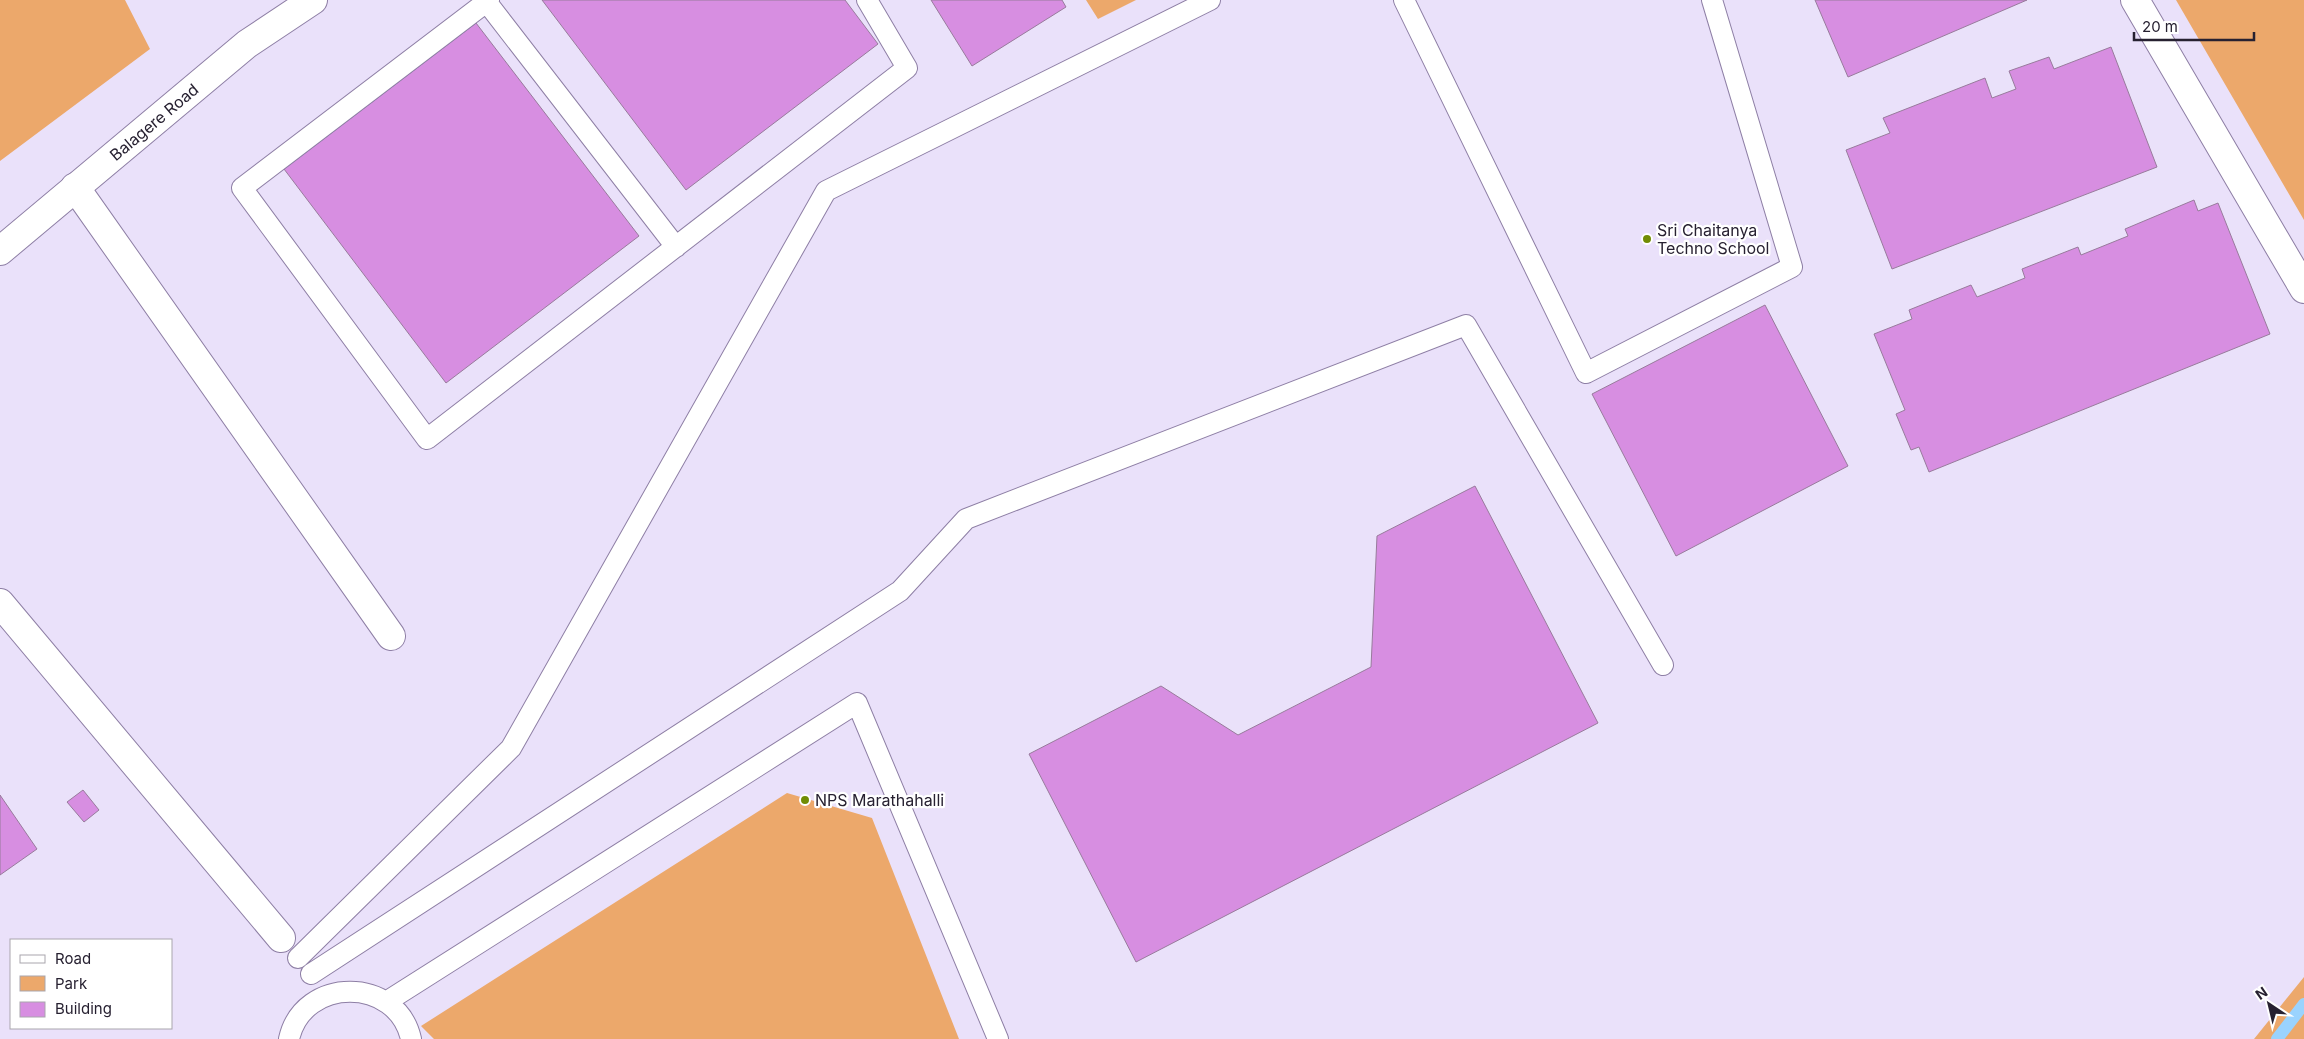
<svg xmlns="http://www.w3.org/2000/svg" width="2304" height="1039" font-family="Inter,sans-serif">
<rect width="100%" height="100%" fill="#eae1fa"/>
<path fill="#eca86b" d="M0 0H125L150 49 0 161Z
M1086 0H1136L1098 19Z
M2176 0H2304V220Z
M787 793 872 818 959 1039H434L421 1026Z
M2304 977V1039H2254Z"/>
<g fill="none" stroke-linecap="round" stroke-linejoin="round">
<path stroke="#9ad3fe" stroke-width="12" d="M2277 1039 2304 1004"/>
</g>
<path fill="#d78ee1" stroke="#987b9c" d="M542 0H845L878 44 686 190Z
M931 0H1062L1066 7 972 66Z
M1815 0H2027L1848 77Z
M476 23 639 236 446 383 284 169Z
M2111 47 2157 167 1892 269 1846 150 1890 133 1883 118 1985 78 1992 98 2016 89 2009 71 2049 57 2054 69Z
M2194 200 2198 211 2218 203 2270 334 1929 472 1919 447 1911 450 1896 414 1905 410 1874 334 1912 319 1909 310 1971 285 1977 297 2025 278 2022 269 2078 247 2081 255 2128 236 2125 229Z
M1765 305 1848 466 1676 556 1592 394Z
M1475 486 1598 723 1136 962 1029 754 1161 686 1238 735 1371 667 1377 536Z
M83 790 99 810 84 822 67 802Z
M0 795 37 849 0 875Z"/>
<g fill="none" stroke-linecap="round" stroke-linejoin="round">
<g stroke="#8e7fa5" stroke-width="22">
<path id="service" d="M485 0 676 247
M489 0 242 188 427 439 907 68 867 0
M1404 0 1586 373 1792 267 1712 0
M298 958 511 748 826 191 1210 0
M311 974 900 591 966 519 1466 325 1663 665
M386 1002 857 703 998 1039
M289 1039C303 976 397 976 411 1039"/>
</g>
<g stroke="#8e7fa5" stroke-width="30">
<path id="minor" d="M2135 0 2304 289
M75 187 391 636
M0 603 281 938"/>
</g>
<g stroke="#8e7fa5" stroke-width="30">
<path id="tertiary" d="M0 251 247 44 313 0"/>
</g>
<use href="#service" stroke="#fff" stroke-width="20"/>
<use href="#minor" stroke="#fff" stroke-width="28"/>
<use href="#tertiary" stroke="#fff" stroke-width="28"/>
</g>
<g fill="#718c04" stroke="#fff" stroke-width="2">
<circle cx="1647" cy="239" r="5"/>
<circle cx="805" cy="800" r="5"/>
</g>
<g text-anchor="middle" stroke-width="4.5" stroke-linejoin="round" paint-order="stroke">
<g font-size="16" fill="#272131" stroke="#fff">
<text transform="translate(154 122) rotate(-40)" y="6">Balagere Road</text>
</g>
<g font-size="16" fill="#272131" stroke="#fff" text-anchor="start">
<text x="1657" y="236">Sri Chaitanya<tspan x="1657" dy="18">Techno School</tspan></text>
<text x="815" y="806">NPS Marathahalli</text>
</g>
</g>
<rect x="10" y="939" width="162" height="90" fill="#ffffff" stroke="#a9a6ad"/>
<rect x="20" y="955" width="25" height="8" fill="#ffffff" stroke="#a9a6ad"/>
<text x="55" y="964" font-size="15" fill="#272131">Road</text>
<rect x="20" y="976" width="25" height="15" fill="#eca86b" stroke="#a9a6ad"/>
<text x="55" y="989" font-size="15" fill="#272131">Park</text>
<rect x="20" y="1002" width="25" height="15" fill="#d78ee1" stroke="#a9a6ad"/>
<text x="55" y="1014" font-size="15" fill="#272131">Building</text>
<g transform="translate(2269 1004) rotate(325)" stroke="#ffffff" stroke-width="4" paint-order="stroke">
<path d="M0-4L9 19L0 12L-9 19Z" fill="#272131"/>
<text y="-8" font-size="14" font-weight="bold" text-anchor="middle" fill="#272131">N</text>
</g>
<path d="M2134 32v8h120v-8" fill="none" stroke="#272131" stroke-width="2.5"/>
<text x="2142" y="32" font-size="15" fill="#272131" stroke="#ffffff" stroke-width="4" paint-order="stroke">20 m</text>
</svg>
